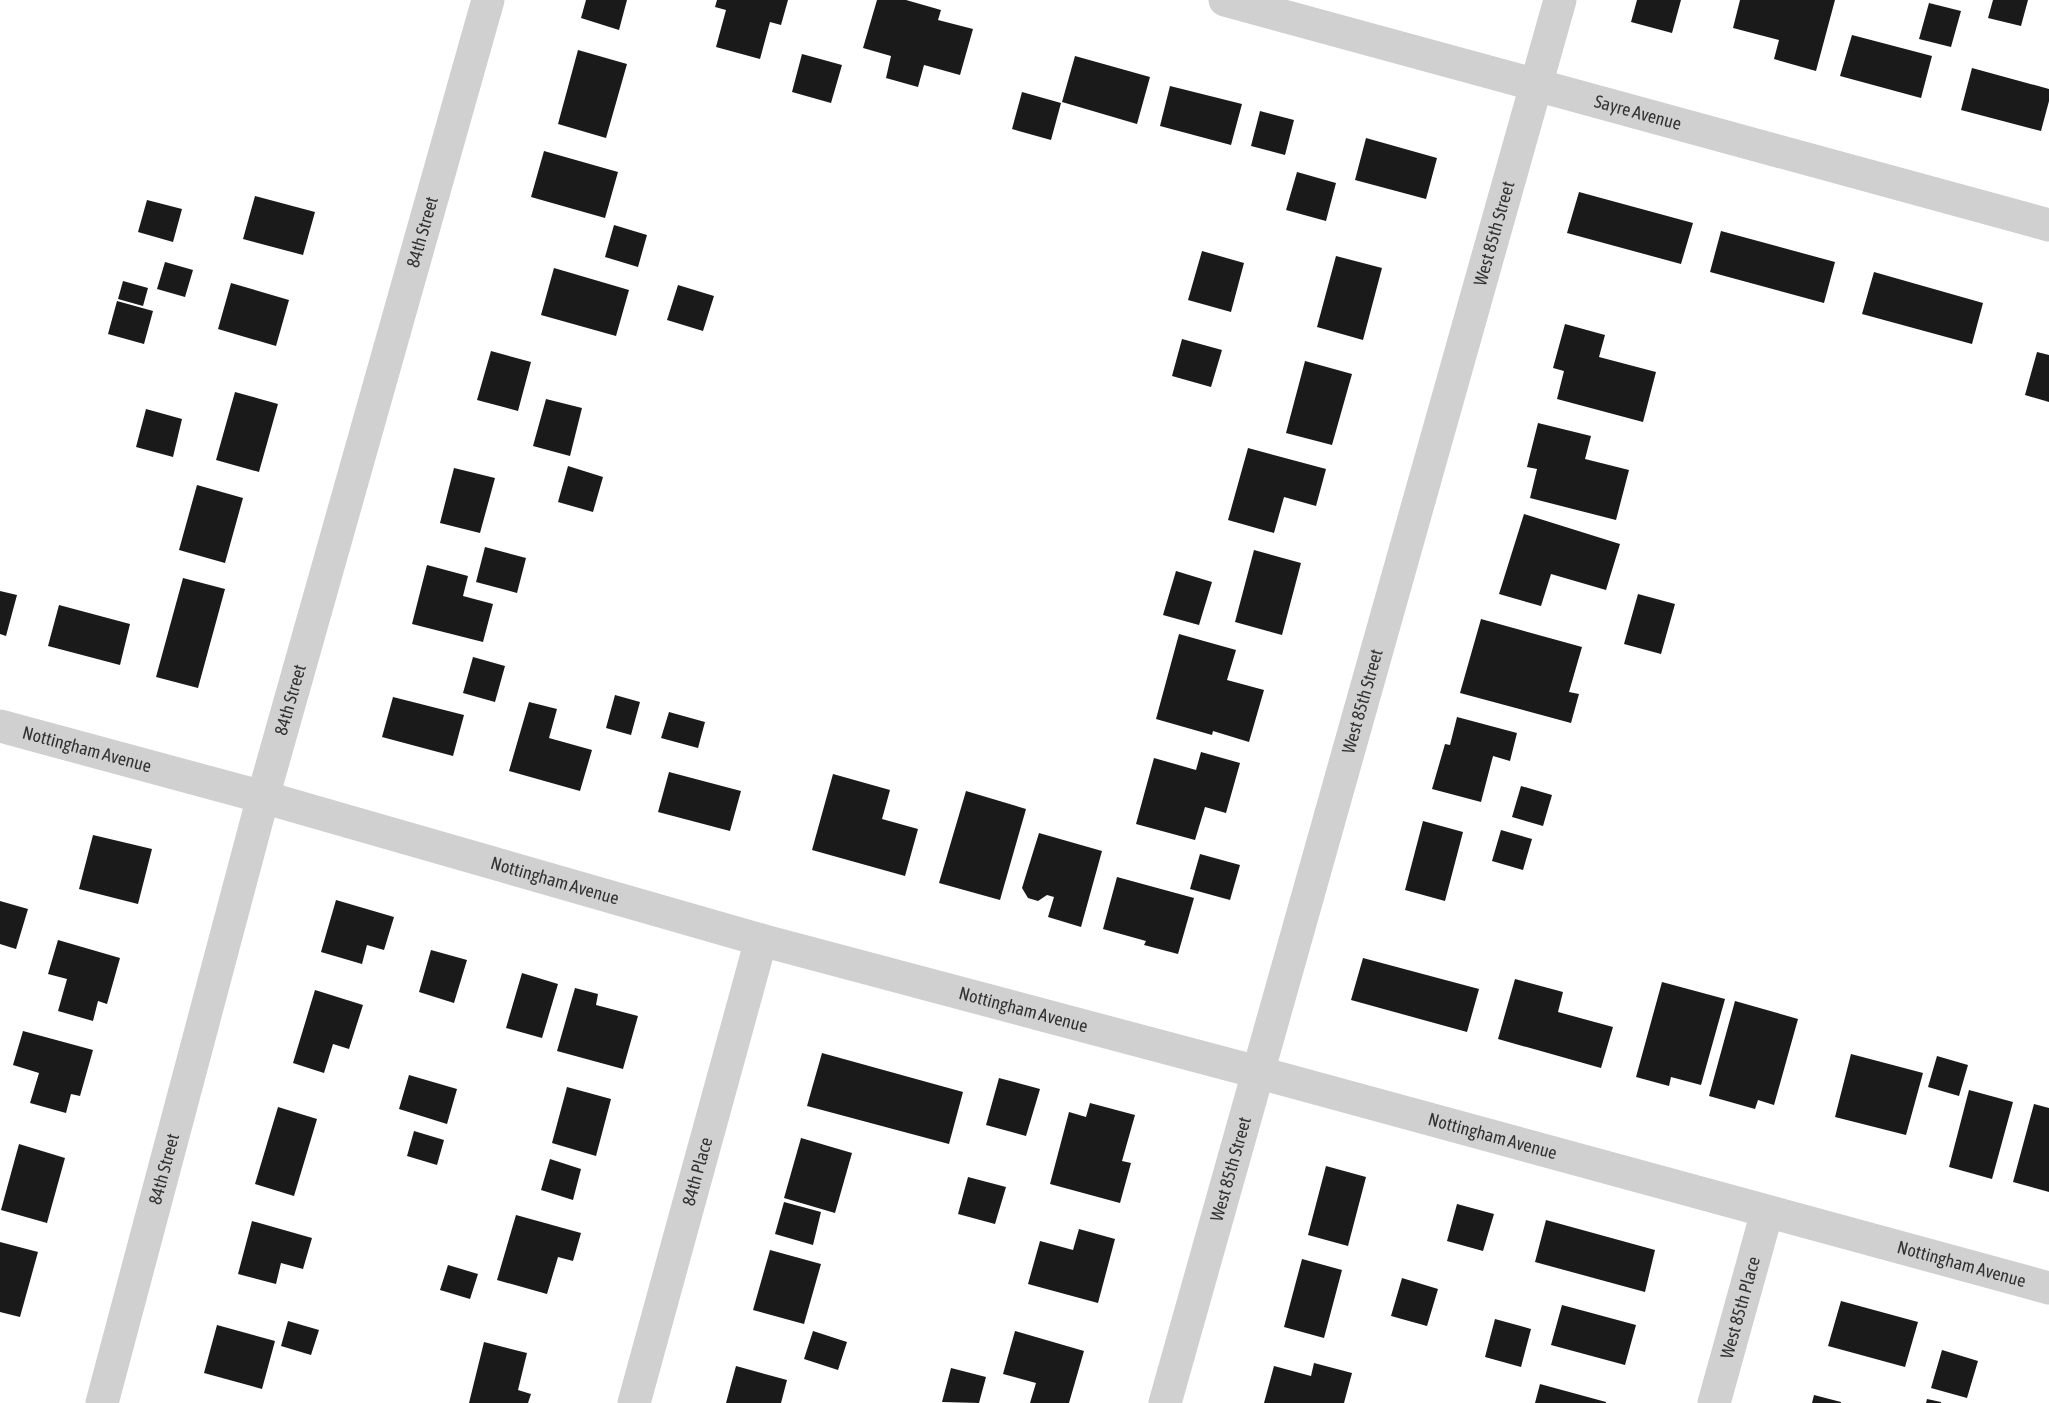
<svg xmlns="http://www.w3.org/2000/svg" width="2049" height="1403" font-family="'Asap Condensed',sans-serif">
<rect width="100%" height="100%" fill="#fff"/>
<path fill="#1a1a1a" d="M586 0H627L619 30 581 18Z
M717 0H788L781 25 770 22 760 59 716 47 726 10 715 7Z
M877 0H906L941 10 938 20 973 29 960 75 924 65 918 87 886 78 891 56 863 48Z
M1637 0H1681L1672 33 1631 22Z
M1740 0H1835L1816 71 1774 59 1779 40 1733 28Z
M1993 0H2028L2021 26 1988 18Z
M1929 3 1961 11 1951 47 1919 39Z
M1852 35 1932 56 1921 98 1840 76Z
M578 50 627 64 606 138 558 124Z
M802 54 842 65 831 103 792 92Z
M1075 56 1150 77 1137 124 1062 102Z
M1972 68 2049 89V101L2041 131 1961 110Z
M1170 86 1242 104 1231 145 1160 126Z
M1022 92 1061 103 1051 140 1012 129Z
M1260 111 1294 120 1285 155 1251 146Z
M1366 138 1437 158 1426 199 1355 180Z
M544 151 618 172 605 218 531 197Z
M1297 172 1336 183 1326 221 1286 210Z
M1579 192 1693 223 1681 264 1567 233Z
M255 196 315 212 303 255 243 239Z
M147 200 182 209 173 242 138 232Z
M614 225 647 235 638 267 605 257Z
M1721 231 1835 262 1824 303 1710 272Z
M1202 251 1244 263 1231 312 1188 300Z
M1336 256 1382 268 1363 340 1317 327Z
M165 262 193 270 185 297 157 289Z
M554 268 629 290 616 336 541 315Z
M1874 272 1983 303 1972 344 1862 314Z
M123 281 148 288 143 306 118 299Z
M231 283 289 300 276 346 218 329Z
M678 285 714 296 703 331 667 320Z
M117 301 153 311 144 344 108 334Z
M1565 324 1605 335 1599 357 1656 372 1643 422 1557 399 1564 371 1553 368Z
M1182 339 1222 350 1211 387 1172 376Z
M491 351 531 362 518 411 477 400Z
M2037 352 2049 355V402L2025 395Z
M1305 361 1352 374 1332 445 1286 433Z
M235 392 278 404 259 472 216 460Z
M546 399 582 408 570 456 533 446Z
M146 409 182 419 173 457 136 447Z
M1538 423 1591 436 1585 459 1629 470 1616 520 1530 498 1537 469 1527 467Z
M1248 448 1326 469 1316 506 1284 497 1274 533 1228 520Z
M568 466 603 477 593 512 558 502Z
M454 468 495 478 480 533 440 523Z
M197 485 243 498 225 563 179 550Z
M1524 514 1620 544 1606 590 1551 574 1541 606 1499 594Z
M485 547 526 558 517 593 476 582Z
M1254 550 1301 563 1282 635 1235 622Z
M427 565 468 576 463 596 493 604 483 642 412 624Z
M1176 571 1212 582 1199 625 1163 615Z
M183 578 225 589 198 688 156 677Z
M0 591 17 595 6 636 0 634Z
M1638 594 1675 604 1661 654 1624 644Z
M59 605 130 624 120 665 48 646Z
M1481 619 1582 647 1569 692 1579 694 1571 723 1460 693Z
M1179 634 1236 650 1227 680 1264 690 1249 742 1213 731 1212 735 1156 719Z
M473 657 505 666 495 702 463 693Z
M615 695 640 702 631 735 606 728Z
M393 697 464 715 453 756 382 737Z
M529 702 557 709 549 738 592 750 580 791 509 771Z
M669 712 705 722 698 748 661 738Z
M1457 717 1517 733 1510 761 1493 756 1481 802 1432 789 1445 744 1450 745Z
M1201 752 1240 763 1226 813 1205 807 1195 840 1136 824 1154 758 1196 770Z
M669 772 741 791 730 831 658 812Z
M833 774 890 790 882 819 918 829 905 876 812 850Z
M1521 786 1552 795 1543 826 1512 817Z
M966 791 1026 809 1000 900 939 883Z
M1423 821 1463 832 1445 901 1405 890Z
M1501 830 1532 839 1523 870 1492 861Z
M1039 833 1102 851 1081 927 1048 917 1054 897 1047 895 1038 901 1028 898 1022 888Z
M93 835 152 849 138 904 79 889Z
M1200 854 1240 865 1230 900 1190 889Z
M1117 877 1194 898 1178 954 1144 945 1146 941 1103 929Z
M336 900 394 917 384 950 367 945 362 964 321 952Z
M0 901 28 909 16 949 0 944Z
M58 940 120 958 107 1004 98 1001 93 1021 58 1011 67 979 48 974Z
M431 950 467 960 454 1003 419 992Z
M1363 958 1479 989 1467 1032 1351 1000Z
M522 973 558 984 542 1038 506 1028Z
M1515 979 1563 992 1558 1012 1613 1027 1601 1068 1498 1039Z
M1662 982 1725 999 1701 1085 1671 1077 1669 1086 1636 1077Z
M575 988 598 994 596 1005 638 1016 623 1069 557 1051Z
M315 990 363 1005 349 1049 333 1044 324 1073 293 1063Z
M1735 1001 1798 1019 1774 1105 1758 1100 1755 1109 1709 1096Z
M23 1031 93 1050 80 1096 71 1094 66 1113 30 1103 39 1073 13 1065Z
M822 1053 963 1092 949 1144 807 1106Z
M1851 1054 1923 1073 1906 1135 1835 1117Z
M1937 1056 1968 1065 1959 1096 1928 1087Z
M409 1075 457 1089 447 1124 399 1109Z
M999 1078 1040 1089 1026 1136 986 1125Z
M567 1087 611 1099 596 1156 552 1143Z
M1969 1090 2013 1102 1992 1179 1949 1167Z
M1090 1103 1135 1115 1122 1161 1131 1163 1120 1203 1050 1184 1069 1112 1086 1117Z
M2034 1104 2049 1108V1192L2013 1182Z
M278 1107 317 1119 294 1196 255 1184Z
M414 1131 444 1140 437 1165 407 1156Z
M801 1138 852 1153 835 1213 784 1198Z
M19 1144 65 1158 47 1223 1 1210Z
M550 1159 581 1169 573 1200 541 1190Z
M1326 1166 1366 1177 1348 1246 1308 1235Z
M968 1177 1006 1187 995 1224 958 1214Z
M784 1202 821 1212 813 1245 775 1234Z
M1457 1204 1494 1214 1483 1251 1447 1241Z
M516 1215 581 1233 573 1261 558 1257 547 1294 497 1280Z
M1546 1220 1655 1250 1645 1292 1535 1262Z
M252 1221 312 1238 303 1269 281 1263 276 1284 238 1274Z
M1079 1229 1115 1239 1098 1303 1028 1284 1040 1241 1073 1250Z
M0 1242 38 1252 20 1317 0 1312Z
M770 1250 821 1264 804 1324 753 1310Z
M1302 1259 1342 1270 1324 1338 1284 1327Z
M448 1265 478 1274 470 1299 440 1290Z
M1402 1278 1438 1289 1427 1326 1391 1316Z
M1841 1301 1918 1322 1905 1367 1828 1346Z
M1562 1305 1636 1325 1625 1365 1551 1345Z
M1495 1319 1531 1329 1521 1367 1485 1357Z
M288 1321 319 1330 311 1355 281 1346Z
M217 1325 275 1341 262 1389 204 1373Z
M813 1331 847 1342 838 1370 804 1359Z
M1015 1331 1084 1351 1069 1403H1030L1036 1383 1003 1374Z
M484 1342 527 1353 518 1390 531 1394 528 1403H469Z
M1942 1350 1978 1361 1967 1398 1931 1388Z
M1314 1363 1352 1373 1344 1403H1264L1274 1366 1311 1376Z
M736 1366 787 1380 781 1403H726Z
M951 1368 986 1377 979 1403 942 1402Z
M1540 1384 1606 1402V1403H1535Z
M1814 1395 1841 1402V1403H1812Z
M1927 1399 1941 1402V1403H1926Z"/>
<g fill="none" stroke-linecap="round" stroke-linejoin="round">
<g stroke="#d0d0d0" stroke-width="33">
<path id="s1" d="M1225 0 2049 225"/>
<path id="s2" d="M0 726 263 797 761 940 1257 1072 2049 1288"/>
<path id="s3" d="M102 1403 263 797 488 0"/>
<path id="s4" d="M634 1403 761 940"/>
<path id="s5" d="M1165 1403 1560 0"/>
<path id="s6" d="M1714 1403 1767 1212"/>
</g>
</g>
<g text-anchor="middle" stroke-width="6" stroke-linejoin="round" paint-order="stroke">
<g font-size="18" fill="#333" stroke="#fff">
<text dy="6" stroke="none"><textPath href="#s1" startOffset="428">Sayre Avenue</textPath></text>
<text dy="6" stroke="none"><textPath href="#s3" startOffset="1214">84th Street</textPath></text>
<text dy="6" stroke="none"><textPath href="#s5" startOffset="1215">West 85th Street</textPath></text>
<text dy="6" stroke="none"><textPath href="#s3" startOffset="728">84th Street</textPath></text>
<text dy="6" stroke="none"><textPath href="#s5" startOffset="729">West 85th Street</textPath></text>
<text dy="6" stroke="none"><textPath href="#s2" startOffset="90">Nottingham Avenue</textPath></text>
<text dy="6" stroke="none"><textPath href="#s2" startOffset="576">Nottingham Avenue</textPath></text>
<text dy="6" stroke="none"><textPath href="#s2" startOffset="1062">Nottingham Avenue</textPath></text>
<text dy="6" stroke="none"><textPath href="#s2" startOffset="1548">Nottingham Avenue</textPath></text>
<text dy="6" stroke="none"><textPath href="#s5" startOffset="243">West 85th Street</textPath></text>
<text dy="6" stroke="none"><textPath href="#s3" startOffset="242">84th Street</textPath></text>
<text dy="6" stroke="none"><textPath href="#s4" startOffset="240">84th Place</textPath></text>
<text dy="6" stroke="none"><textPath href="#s2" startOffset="2034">Nottingham Avenue</textPath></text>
<text dy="6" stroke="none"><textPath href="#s6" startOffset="99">West 85th Place</textPath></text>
</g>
</g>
</svg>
